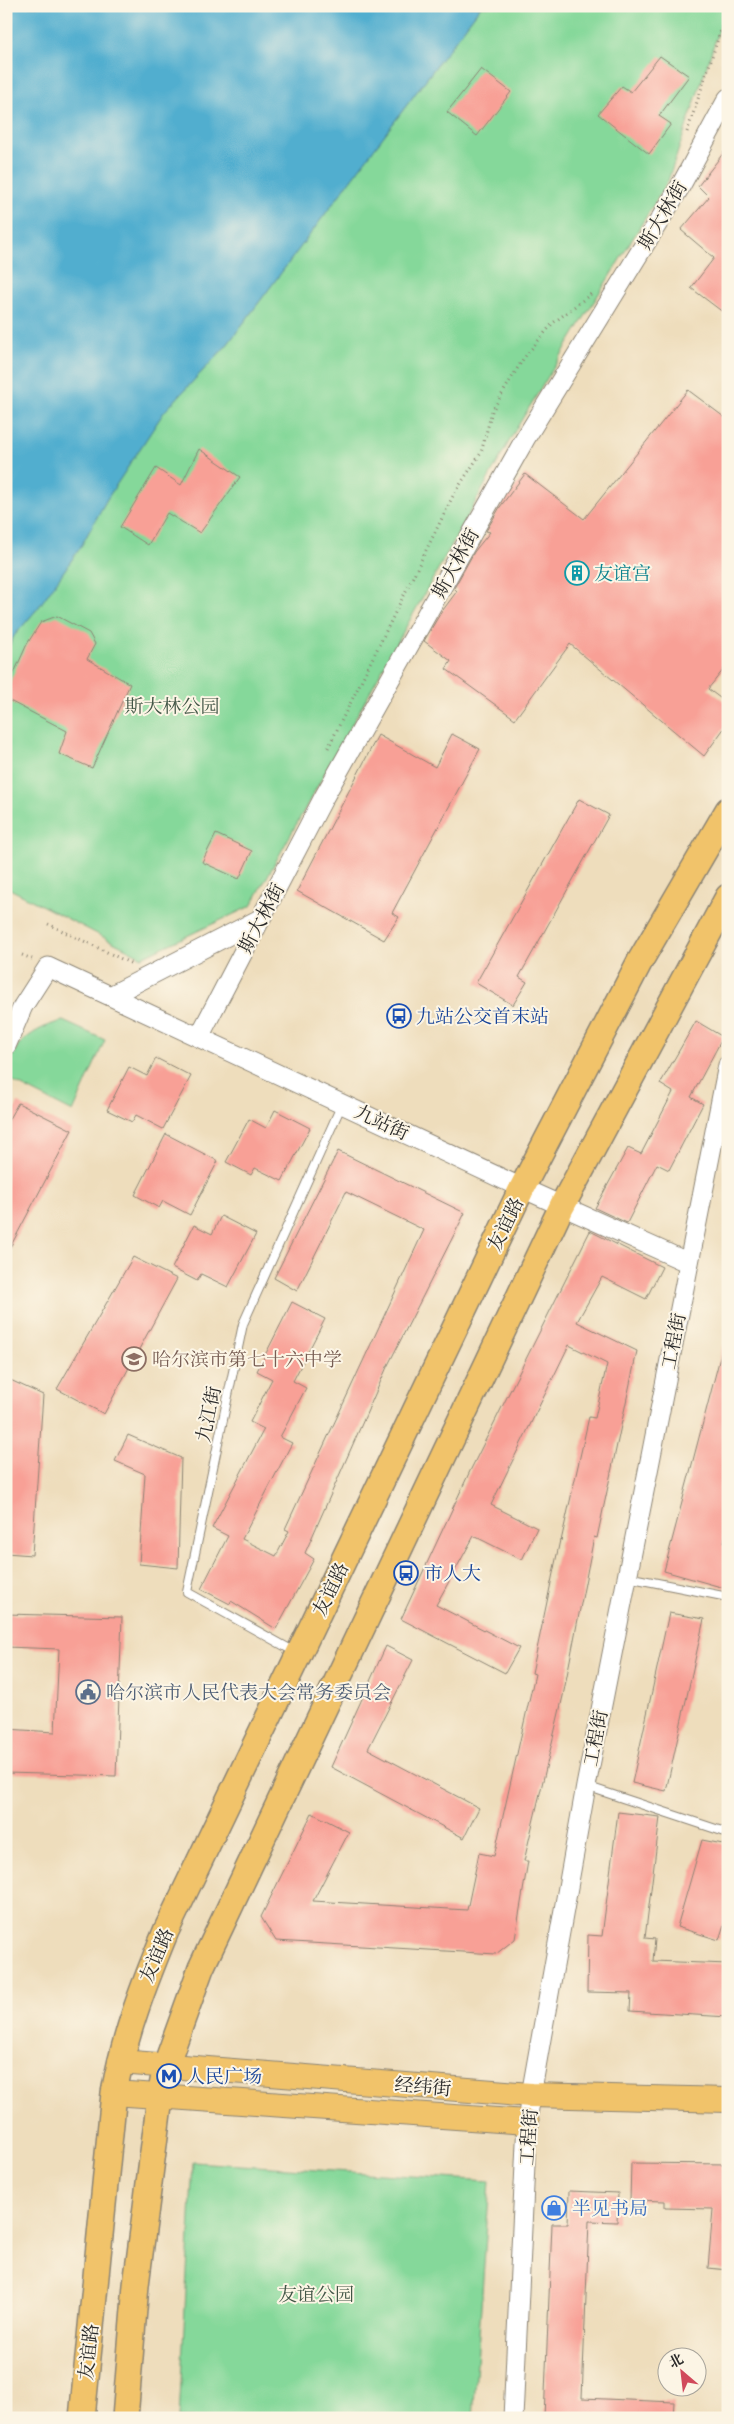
<svg xmlns="http://www.w3.org/2000/svg" width="734" height="2424" font-family="'IM FELL Great Primer','Noto Serif SC',serif">
<rect width="100%" height="100%" fill="#fcf5e5"/>
<filter id="ink" filterUnits="userSpaceOnUse"><feTurbulence type="fractalNoise" baseFrequency=".02" numOctaves="2"/><feDisplacementMap in="SourceGraphic" scale="10" xChannelSelector="R" yChannelSelector="G"/><feConvolveMatrix kernelMatrix="1 2 1 2 8 2 1 2 1" color-interpolation-filters="sRGB"/></filter>
<filter id="wash" filterUnits="userSpaceOnUse"><feTurbulence type="fractalNoise" baseFrequency=".0096" numOctaves="4" result="noise"/><feDisplacementMap in="SourceGraphic" scale="20" xChannelSelector="R" yChannelSelector="G"/><feGaussianBlur stdDeviation="1.12" result="paint"/><feColorMatrix in="noise" values="0 0 0 0 0 0 0 0 0 0 0 0 0 0 0 0 0 1.4 0 .05"/><feComposite in="paint" operator="in"/></filter>
<g filter="url(#wash)">
<rect width="100%" height="100%" fill="#eeddbc"/>
<path fill="#85d89a" stroke="#588262" d="M481 6H727L668 181 516 429 251 906 142 957 6 887V652L14 636 38 608 80 548 107 499 164 412 227 345Z
M63 1021 105 1040 73 1112 6 1078C6 1047 35 1027 63 1021Z
M193 2162 490 2181 473 2418H179Z"/>
<path fill="#51aecf" stroke="#3e6c7d" d="M6 6H481L227 345 164 412 107 499 80 548 38 608 14 636 6 652Z"/>
<g id="blocks">
<path fill="#f8a096" d="M660 56 689 76 659 116 671 124 649 154 598 114 622 86 631 92Z
M481 69 511 92 477 136 447 112Z
M728 147V316L691 288 714 258 681 230 709 197 698 186Z
M688 390 728 420V664L708 689 728 704V723L704 756 570 644 515 719 446 669 451 661 424 641 440 614 457 591 454 588 474 552 490 532 486 531 500 507 525 474 584 519Z
M199 449 240 477 200 533 167 513 148 545 120 527 156 468 181 485Z
M57 616 89 633 95 644 87 659 130 684 92 768 59 754 67 731 6 699V691L27 644 41 622Z
M452 734 480 749 392 913 399 917 384 940 297 891 378 735 435 767Z
M579 799 609 815 519 977 527 982 513 1005 476 983Z
M216 834 252 851 239 879 202 862Z
M696 1021 723 1037 691 1097 703 1104 669 1170 657 1164 627 1223 595 1208 628 1148 641 1154 673 1092 660 1084Z
M156 1058 191 1076 163 1129 136 1115 132 1122 107 1110 129 1067 147 1076Z
M18 1103 72 1130 6 1255V1124Z
M275 1110 310 1128 282 1181 255 1168 251 1175 226 1162 249 1119 266 1128Z
M166 1134 218 1161 190 1215 163 1201 159 1208 135 1195Z
M338 1151 465 1213 387 1367 305 1553 314 1559 276 1629 231 1601 230 1604 201 1589 228 1536 212 1528 264 1429 250 1422 272 1379 257 1371 292 1302 325 1319 293 1381 306 1388 280 1437 292 1443 242 1539 276 1556 289 1531 285 1529 424 1230 346 1192 297 1291 274 1278Z
M221 1216 256 1234 228 1287 201 1274 197 1281 172 1268 194 1225 212 1234Z
M590 1231 662 1267 646 1299 602 1277 577 1322 637 1351 597 1538 594 1537 563 1696 524 1861H528L515 1939 496 1954 276 1941 261 1917 312 1813 349 1832 313 1901 467 1910 479 1853 494 1856 535 1674 532 1673 560 1540 561 1541 589 1417 595 1418 607 1364 569 1345 491 1505 537 1528 522 1560 474 1536 436 1605 519 1648 505 1673 401 1619 470 1471Z
M133 1257 177 1279 104 1414 57 1389Z
M723 1346H728V1526L724 1542 728 1543V1589L664 1571Z
M6 1378 43 1395 32 1555 6 1553Z
M128 1435 181 1458 178 1568 139 1564 145 1474 115 1461Z
M669 1613 704 1619 666 1791 632 1783Z
M6 1614 122 1617 116 1776 6 1773V1729L55 1732 59 1649 6 1647Z
M386 1646 413 1660 368 1749 479 1808 464 1838 331 1767Z
M618 1812 660 1817 645 1938 655 1939 653 1961 728 1964V2017L630 2011 631 1993 587 1992 588 1935 602 1936Z
M702 1840 728 1845V1912L719 1940 677 1927Z
M631 2163 728 2164V2270L708 2268 713 2209 665 2208V2201L630 2200Z
M569 2191 618 2193 617 2222 589 2221 582 2398 674 2402 673 2418H544L552 2224H568Z"/>
</g>
</g>
<g filter="url(#ink)">
<use href="#blocks" fill-opacity="0" stroke="#8c8474" stroke-width="1"/>
<g fill="none" stroke-linecap="round" stroke-linejoin="round">
<g stroke="#8c8474" stroke-width="10">
<path id="service" d="M627 1577 728 1597
M297 1653 187 1592 243 1324 342 1104
M586 1786 728 1833"/>
</g>
<g stroke="#8c8474" stroke-width="21">
<path id="tertiary" d="M110 996 260 919
M199 1037 324 797 525 439 680 187 728 98
M6 1046 23 1006 48 967 522 1188 689 1263
M513 2418 527 2122 531 2095 586 1786 728 1065"/>
</g>
<g stroke="#8c8474" stroke-width="26">
<path id="primary" d="M120 2062 531 2095 728 2100
M114 2093 527 2122"/>
</g>
<g stroke="#8c8474" stroke-width="28">
<path id="trunk" d="M82 2418 114 2093C124 2036 144 1984 166 1931L522 1188 640 961 728 810
M125 2418 136 2285 160 2097 166 2065 201 1968 562 1206 728 897"/>
</g>
<path stroke="#8c8474" stroke-width="3" stroke-dasharray="1 4" stroke-linecap="butt" d="M687 132 728 9
M328 748 455 492 481 453 492 411 523 359 553 323 591 294
M48 924 132 964
M22 955 32 959"/>
<use href="#service" stroke="#fff" stroke-width="8"/>
<use href="#tertiary" stroke="#fff" stroke-width="19"/>
<use href="#primary" stroke="#f1c36a" stroke-width="24"/>
<use href="#trunk" stroke="#f1c36a" stroke-width="25"/>
</g>
</g>
<defs>
<g id="building-ring" transform="scale(1.25)"><circle r="9.5" fill="#fcf5e5" stroke="#0f9aa8" stroke-width="1.5"/><path d="M-4-6H4V6H1V3H-1V6H-4ZM-2.5-4.3h1.7v1.8h-1.7ZM.8-4.3h1.7v1.8H.8ZM-2.5-1h1.7V.8h-1.7ZM.8-1h1.7V.8H.8Z" fill="#0f9aa8"/></g>
<g id="bus-ring" transform="scale(1.25)"><circle r="9.5" fill="#fcf5e5" stroke="#1a4fb4" stroke-width="1.5"/><path d="M-5-6H5V4H4V6H2V4H-2V6H-4V4H-5ZM-3.5-4V0h7V-4ZM-3.5 1.2v1.5H-2V1.2ZM2 1.2v1.5H3.5V1.2Z" fill="#1a4fb4"/></g>
<g id="school-ring" transform="scale(1.25)"><circle r="9.5" fill="#fcf5e5" stroke="#8d6e63" stroke-width="1.5"/><path d="M0-5L7-2L0 1L-7-2ZM-4 1L0 2.5L4 1V4Q0 6-4 4Z" fill="#8d6e63"/></g>
<g id="civic-ring" transform="scale(1.25)"><circle r="9.5" fill="#fcf5e5" stroke="#5c6f8a" stroke-width="1.5"/><path d="M-.6-6.5H3V-4.5H.6V-3L4-1V1h2V6H-6V1h2V-1L-.6-3ZM-1.2 2.5V6h2.4V2.5Z" fill="#5c6f8a"/></g>
<g id="metro-ring" transform="scale(1.25)"><circle r="9.5" fill="#fcf5e5" stroke="#1a4fb4" stroke-width="1.5"/><path d="M-5.5 5V-5H-3L0 0L3-5H5.5V5H3V-.5L0 4L-3-.5V5Z" fill="#1a4fb4"/></g>
<g id="shop-ring" transform="scale(1.25)"><circle r="9.5" fill="#fcf5e5" stroke="#3f7fe0" stroke-width="1.5"/><path d="M-5-2.5h2.3a2.7 3.5 0 0 1 5.4 0H5L5.5 6h-11ZM-1.5-2.5h3a1.5 2.3 0 0 0-3 0Z" fill="#3f7fe0"/></g>
</defs>
<g fill-rule="evenodd">
<use href="#building-ring" x="577" y="573"/>
<use href="#bus-ring" x="399" y="1016"/>
<use href="#school-ring" x="134" y="1359"/>
<use href="#bus-ring" x="406" y="1573"/>
<use href="#civic-ring" x="88" y="1692"/>
<use href="#metro-ring" x="169" y="2076"/>
<use href="#shop-ring" x="554" y="2208"/>
</g>
<g text-anchor="middle" stroke-width="4" stroke-linejoin="round" paint-order="stroke">
<g font-size="19" fill="#2b2b2b" stroke="#fcf5e5">
<text transform="translate(662 215) rotate(-59)" y="7">斯大林街</text>
<text transform="translate(455 563) rotate(-61)" y="7">斯大林街</text>
<text transform="translate(261 918) rotate(-62)" y="7">斯大林街</text>
<text transform="translate(382 1122) rotate(25)" y="7">九站街</text>
<text transform="translate(505 1224) rotate(-64)" y="7">友谊路</text>
<text transform="translate(673 1341) rotate(-79)" y="7">工程街</text>
<text transform="translate(208 1414) rotate(-78)" y="7">九江街</text>
<text transform="translate(330 1589) rotate(-64)" y="7">友谊路</text>
<text transform="translate(595 1738) rotate(-79)" y="7">工程街</text>
<text transform="translate(156 1955) rotate(-67)" y="7">友谊路</text>
<text transform="translate(423 2086) rotate(5)" y="7">经纬街</text>
<text transform="translate(528 2137) rotate(-86)" y="7">工程街</text>
<text transform="translate(88 2352) rotate(-84)" y="7">友谊路</text>
</g>
<g font-size="19" fill="#0d838f" stroke="#fcf5e5" text-anchor="start">
<text x="594" y="580">友谊宫</text>
</g>
<g font-size="19" fill="#425647" stroke="#fcf5e5">
<text x="172" y="713">斯大林公园</text>
<text x="316" y="2301">友谊公园</text>
</g>
<g font-size="19" fill="#164399" stroke="#fcf5e5" text-anchor="start">
<text x="416" y="1023">九站公交首末站</text>
<text x="424" y="1580">市人大</text>
<text x="186" y="2083">人民广场</text>
</g>
<g font-size="19" fill="#785e54" stroke="#fcf5e5" text-anchor="start">
<text x="152" y="1366">哈尔滨市第七十六中学</text>
</g>
<g font-size="19" fill="#4e5e75" stroke="#fcf5e5" text-anchor="start">
<text x="106" y="1699">哈尔滨市人民代表大会常务委员会</text>
</g>
<g font-size="19" fill="#366cbe" stroke="#fcf5e5" text-anchor="start">
<text x="572" y="2215">半见书局</text>
</g>
</g>
<rect width="734" height="2424" fill="none" stroke="#fcf5e5" stroke-width="25"/>
<g transform="translate(682 2372) rotate(332)"><circle r="24" fill="#fcf5e5" stroke="#a8a49b"/>
<path d="M0-4L9 19L0 12L-9 19Z" fill="#d1495b"/>
<text y="-8" font-size="14" font-weight="bold" text-anchor="middle" fill="#2b2b2b">北</text>
</g>
</svg>
